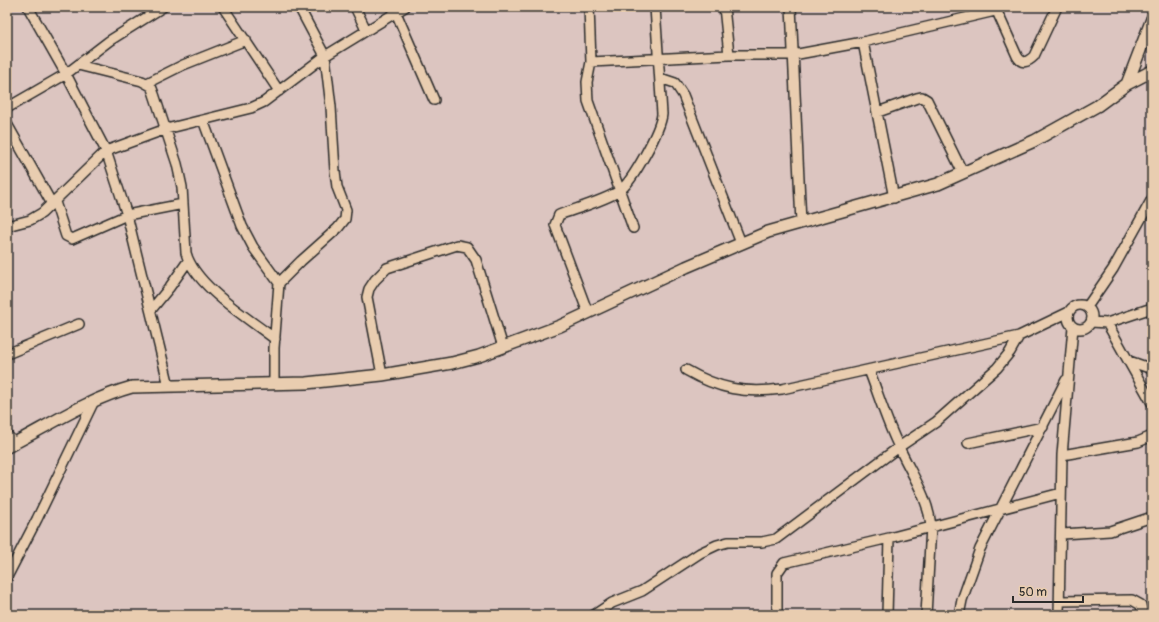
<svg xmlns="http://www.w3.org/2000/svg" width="1159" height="622" font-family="Pangolin,sans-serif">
<rect width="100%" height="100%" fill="#dcc5c0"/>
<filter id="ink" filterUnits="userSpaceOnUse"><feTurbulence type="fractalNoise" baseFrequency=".025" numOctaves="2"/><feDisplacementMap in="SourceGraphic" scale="8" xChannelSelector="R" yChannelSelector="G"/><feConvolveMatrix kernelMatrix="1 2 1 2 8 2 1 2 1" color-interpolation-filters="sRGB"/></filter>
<g filter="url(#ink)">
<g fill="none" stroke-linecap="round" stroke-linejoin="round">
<g stroke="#2b2b2b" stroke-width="12">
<path id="minor" d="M28 7 66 74 106 151 127 215 169 386
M223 7 279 91
M355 7 366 30
M589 7 591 62 587 82 588 101 633 228
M724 7 729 55
M791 7 801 223
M995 7 1017 56C1022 65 1028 62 1034 56L1057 7
M394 8 434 100
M863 42 894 198
M591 62 729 55H793L863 42 995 11
M78 65 142 81 151 86 154 94 177 164 182 187 186 253C195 286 248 318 275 339
M660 78 675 83 683 95 741 243
M147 83 183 65 246 40
M7 108 66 74 109 41 163 7
M878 112 917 98 922 97 927 100 963 173
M203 120 242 226 253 247 279 283 274 348V384
M7 124 52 204
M55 202 66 236 72 239 127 215 183 204
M7 226 30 220 42 213 106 151 166 129 251 108 264 102 325 56 405 7
M279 283 301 261 338 228 345 219 346 210 337 187 335 171 331 107 325 56 299 7
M1068 317a12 12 0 1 1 24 0a12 12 0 1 1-24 0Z
M1087 307 1113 269 1152 199
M151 310 169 288 188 261
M588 313 555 225 559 215C575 209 606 200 619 191 632 183 661 129 662 114L655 7
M1091 322 1107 323 1152 308
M1107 323 1152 403
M7 354 79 324
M1129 361 1152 369
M686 370C719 389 745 394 782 389L1019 336 1069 312
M869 370C879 396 887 423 899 447 911 474 928 496 931 526L926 615
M382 375 367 297 369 289 375 280 387 268 457 245 467 247 476 260 503 347
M7 435 14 443
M968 443 1043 427
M1062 455 1138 442 1152 436
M1062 534 1110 531 1152 517
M7 577 37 519 94 401
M1060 601 1132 600 1141 605 1143 615
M594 615 612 603 642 591 700 553 717 545 728 542H762L776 539 899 447 936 422 997 368 1010 352 1019 336
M777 615V573L784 563 889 538
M887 615 889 538 1061 493
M959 615 962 600 980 549 1066 380
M1059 615 1062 455 1073 327"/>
</g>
<g stroke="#2b2b2b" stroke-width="14">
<path id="tertiary" d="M1127 84 1152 19
M7 447C48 426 88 399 132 387L306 383 382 375 452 363 479 356 560 326 686 267 768 232 938 184 1034 141 1097 106 1127 84 1152 71"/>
</g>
<use href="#minor" stroke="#e9cdb0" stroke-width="9"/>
<use href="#tertiary" stroke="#e9cdb0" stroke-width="11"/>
</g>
</g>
<rect width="1159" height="622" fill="none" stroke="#e9cdb0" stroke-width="24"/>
<rect x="12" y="12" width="1135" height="598" fill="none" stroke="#2b2b2b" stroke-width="1.5" filter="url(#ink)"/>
<path d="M1013 596v6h70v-6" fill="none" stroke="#2b2b2b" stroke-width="2"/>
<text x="1019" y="596" font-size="12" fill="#2b2b2b" stroke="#e9cdb0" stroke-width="3" paint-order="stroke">50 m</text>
</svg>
